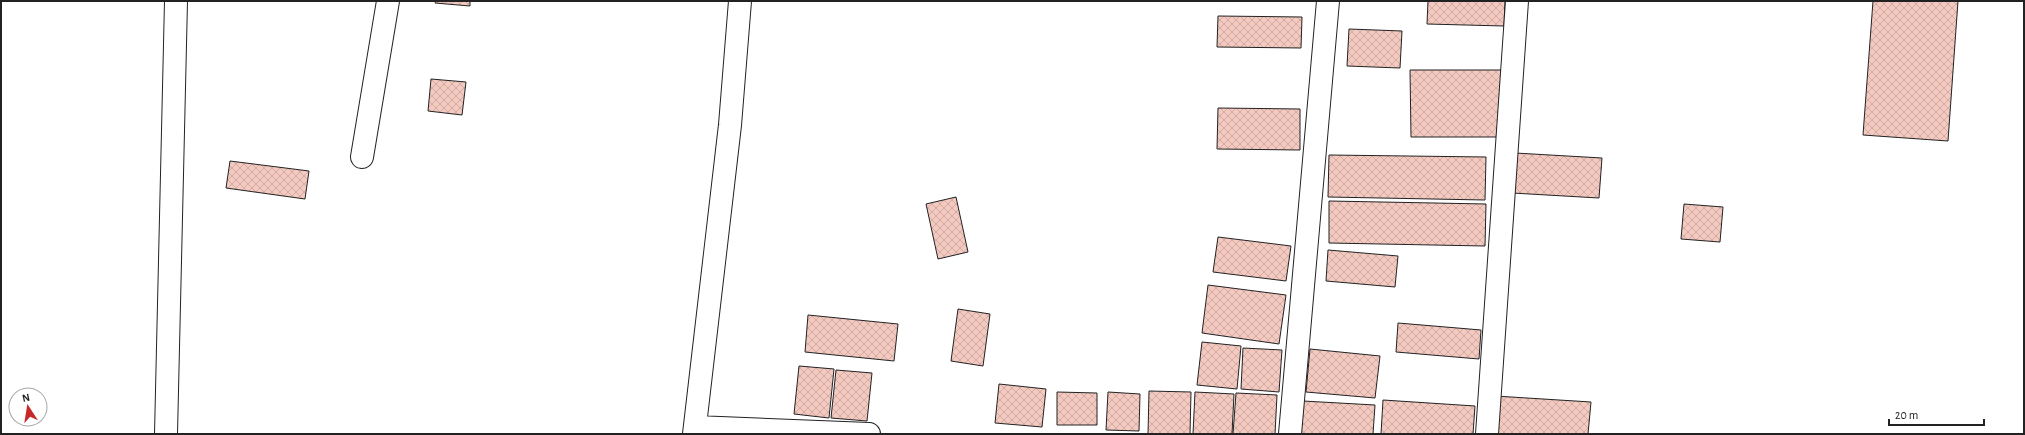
<svg xmlns="http://www.w3.org/2000/svg" width="2025" height="435" font-family="'Alegreya Sans',sans-serif">
<defs>
<pattern id="building-cross-hatch" width="8" height="8" patternUnits="userSpaceOnUse"><rect width="8" height="8" fill="#f3c9c0"/><path d="M0 0l8 8M0 8l8-8" fill="none" stroke="#d0aca5"/></pattern>
</defs>
<rect width="100%" height="100%" fill="#fff"/>
<path fill="url(#building-cross-hatch)" stroke="#222" d="M436 1H470V6L435 3Z
M1428 1H1505L1504 26 1427 24Z
M1873 1H1958L1948 141 1863 135Z
M1218 16 1302 17 1301 48 1217 47Z
M1349 29 1402 31 1400 68 1347 66Z
M1410 70H1501V137H1411Z
M431 79 466 82 462 115 428 111Z
M1218 108 1300 109V150L1217 149Z
M1515 153 1602 158 1599 198 1512 193Z
M1329 155 1486 157 1485 200 1328 197Z
M230 161 309 171 305 199 226 188Z
M956 197 968 252 938 259 926 204Z
M1329 201 1486 204 1485 246 1329 243Z
M1684 204 1723 207 1720 242 1681 239Z
M1218 237 1291 246 1286 281 1213 272Z
M1328 250 1398 256 1395 287 1326 281Z
M1208 285 1286 295 1279 344 1202 333Z
M958 309 990 314 983 366 951 361Z
M808 315 898 324 894 361 805 352Z
M1398 323 1481 330 1479 359 1396 352Z
M1202 342 1241 346 1237 389 1197 385Z
M1243 348 1282 350 1279 392 1241 389Z
M1310 349 1380 356 1375 398 1306 392Z
M799 366 834 369 829 418 794 414Z
M836 370 872 373 867 421 831 418Z
M999 384 1046 389 1042 427 995 423Z
M1149 391 1191 392 1190 434H1148Z
M1057 392 1097 393V425H1057Z
M1108 392 1140 394 1139 431 1106 430Z
M1195 392 1234 394 1232 434H1193Z
M1236 393 1277 395 1275 434H1233Z
M1495 396 1591 402 1588 434H1492Z
M1383 400 1475 406 1473 434H1381Z
M1303 401 1375 405 1373 434H1301Z"/>
<g fill="none" stroke-linecap="round" stroke-linejoin="round">
<g stroke="#222" stroke-width="24">
<path id="minor" d="M362 157 388 1
M695 427 869 434
M166 434 176 1
M694 434 730 125 740 1
M1290 434 1328 1
M1487 434 1517 1"/>
</g>
<use href="#minor" stroke="#fff" stroke-width="22"/>
</g>
<rect width="2025" height="435" fill="none" stroke="#222222" stroke-width="4"/>
<g transform="translate(28 407) rotate(348)"><circle r="19" fill="#ffffff" stroke="#a7a7a7"/>
<path d="M0-3L7 15L0 10L-7 15Z" fill="#c62828"/>
<text y="-6" font-size="11" font-weight="bold" text-anchor="middle" fill="#222222">N</text>
</g>
<path d="M1889 419v6h95v-6" fill="none" stroke="#222222" stroke-width="2"/>
<text x="1895" y="419" font-size="12" fill="#222222" stroke="#ffffff" stroke-width="3" paint-order="stroke">20 m</text>
</svg>
